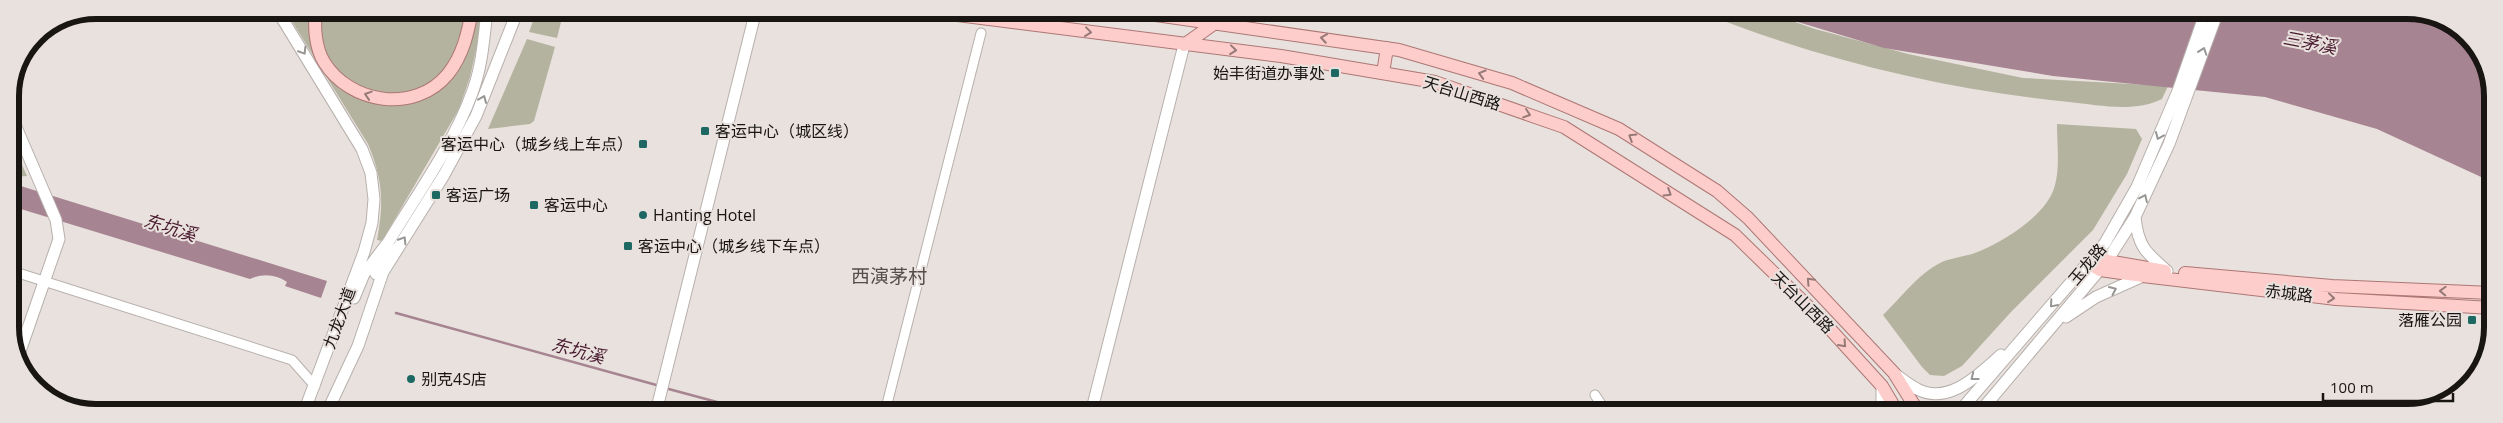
<svg xmlns="http://www.w3.org/2000/svg" width="2503" height="423" font-family="'Open Sans','Noto Sans SC',sans-serif">
<rect width="100%" height="100%" fill="#e9e1dd"/>
<path fill="#b4b39f" d="M285 10H481L478 41 470 77 459 109 382 241 377 240C384 203 383 180 368 144Z
M537 10H564L557 38 529 32Z
M1698 11H1764L1815 29 1908 54 2023 78 2168 86 2162 99C2134 113 2099 105 2069 102 1941 89 1818 59 1698 11Z
M2409 11H2419L2464 31 2468 39Z
M527 39 555 47 534 121 530 124 488 129Z
M2057 124 2136 129 2142 139 2127 174 2093 230 2011 312 1962 366 1944 376 1930 375 1922 367 1883 315C1901 298 1918 274 1940 263 1952 257 1967 257 1980 251 2006 240 2048 214 2055 185 2060 167 2057 143 2057 124Z
M10 138 27 176 11 177Z"/>
<path fill="#a68491" d="M1761 11H2395L2468 39 2491 79 2492 182 2377 129 2265 97 2053 76 1884 48Z
M11 183 327 281 321 298 285 286 287 282C276 274 262 273 250 279L11 206Z"/>
<g fill="none" stroke-linecap="round" stroke-linejoin="round">
<path stroke="#a68491" stroke-width="2.5" d="M396 313 660 386
M665 388 754 412"/>
<g stroke="#b7b0ac" stroke-width="11">
<path id="street" d="M12 271 292 360 315 386
M1595 395 1607 413
M885 412 981 33"/>
</g>
<g stroke="#b7b0ac" stroke-width="13">
<path id="secondary" d="M277 10 362 149 371 173 374 199 372 223 364 252 304 412
M10 113 56 220 59 239 18 357
M2135 217C2138 246 2145 252 2167 271
M389 241C418 193 453 145 472 93 482 67 484 38 487 10
M354 298 364 274 389 241 376 274
M2066 317 2096 297 2143 276
M1895 374C1902 379 1909 385 1917 389 1949 406 1979 374 2001 355
M1882 386V413
M327 412 358 346 383 272 444 175 476 116 518 10
M656 412 756 10
M1091 413 1184 45
M1958 413 2105 243 2137 187 2178 91 2206 11
M1979 413 2107 261 2135 217 2169 144 2218 11"/>
</g>
<g stroke="#ac7774" stroke-width="14">
<path id="primary" d="M316 10C314 26 315 47 324 62 350 104 415 114 448 74 463 55 468 33 472 10
M918 10 1281 56 1435 82 1564 127 1735 235 1820 318 1882 386 1898 413
M1121 10 1399 50 1512 83 1619 129 1717 191 1748 218 1894 373 1919 413
M1184 45 1215 23 1225 10
M1383 73 1387 48
M2096 253 2107 261 2165 271
M2088 263 2100 270 2143 276 2336 299 2492 308
M2185 273 2332 286 2492 293"/>
</g>
<use href="#street" stroke="#fff" stroke-width="9"/>
<use href="#secondary" stroke="#fff" stroke-width="11"/>
<use href="#primary" stroke="#fdcdcb" stroke-width="12"/>
</g>
<defs><path id="oneway-chevron" d="M-2-3.5L2.5 0L-2 3.5" fill="none" stroke-width="1.6" stroke-linecap="round" stroke-linejoin="round" transform="scale(1.25)"/></defs>
<g stroke="#967a78">
<use href="#oneway-chevron" transform="translate(1088 32) rotate(7)"/>
<use href="#oneway-chevron" transform="translate(1324 38) rotate(-171)"/>
<use href="#oneway-chevron" transform="translate(1233 50) rotate(6)"/>
<use href="#oneway-chevron" transform="translate(1482 74) rotate(-164)"/>
<use href="#oneway-chevron" transform="translate(368 95) rotate(-162)"/>
<use href="#oneway-chevron" transform="translate(1527 114) rotate(19)"/>
<use href="#oneway-chevron" transform="translate(1632 137) rotate(-148)"/>
<use href="#oneway-chevron" transform="translate(1668 193) rotate(32)"/>
<use href="#oneway-chevron" transform="translate(1810 281) rotate(-133)"/>
<use href="#oneway-chevron" transform="translate(2443 291) rotate(-178)"/>
<use href="#oneway-chevron" transform="translate(2331 298) rotate(6)"/>
<use href="#oneway-chevron" transform="translate(1843 344) rotate(48)"/>
</g>
<g stroke="#979695">
<use href="#oneway-chevron" transform="translate(303 51) rotate(58)"/>
<use href="#oneway-chevron" transform="translate(2203 51) rotate(-71)"/>
<use href="#oneway-chevron" transform="translate(483 99) rotate(-67)"/>
<use href="#oneway-chevron" transform="translate(2159 136) rotate(113)"/>
<use href="#oneway-chevron" transform="translate(2144 198) rotate(-65)"/>
<use href="#oneway-chevron" transform="translate(403 240) rotate(-58)"/>
<use href="#oneway-chevron" transform="translate(2113 290) rotate(-24)"/>
<use href="#oneway-chevron" transform="translate(2053 304) rotate(131)"/>
<use href="#oneway-chevron" transform="translate(1974 377) rotate(142)"/>
</g>
<g fill="#1d6863" stroke="#e9e1dd" stroke-width="2">
<rect x="1330" y="68" width="10" height="10" rx="2.5"/>
<rect x="700" y="126" width="10" height="10" rx="2.5"/>
<rect x="638" y="139" width="10" height="10" rx="2.5"/>
<rect x="431" y="190" width="10" height="10" rx="2.5"/>
<rect x="529" y="200" width="10" height="10" rx="2.5"/>
<circle cx="643" cy="215" r="5"/>
<rect x="623" y="241" width="10" height="10" rx="2.5"/>
<rect x="2467" y="315" width="10" height="10" rx="2.5"/>
<circle cx="411" cy="379" r="5"/>
</g>
<g text-anchor="middle" stroke-width="4" stroke-linejoin="round" paint-order="stroke">
<g font-size="16" fill="#181513" stroke="#e9e1dd" text-anchor="start">
<text x="1325" y="79" text-anchor="end">始丰街道办事处</text>
<text x="715" y="137">客运中心（城区线）</text>
<text x="633" y="150" text-anchor="end">客运中心（城乡线上车点）</text>
<text x="446" y="201">客运广场</text>
<text x="544" y="211">客运中心</text>
<text x="653" y="221">Hanting Hotel</text>
<text x="638" y="252">客运中心（城乡线下车点）</text>
<text x="2462" y="326" text-anchor="end">落雁公园</text>
<text x="421" y="385">别克4S店</text>
</g>
<g font-size="16" fill="#181513" stroke="#e9e1dd">
<text transform="translate(1462 93) rotate(17)" y="6">天台山西路</text>
<text transform="translate(2087 264) rotate(-50)" y="6">玉龙路</text>
<text transform="translate(2289 293) rotate(7)" y="6">赤城路</text>
<text transform="translate(1803 302) rotate(45)" y="6">天台山西路</text>
<text transform="translate(339 318) rotate(-70)" y="6">九龙大道</text>
</g>
<g font-size="18" font-style="italic" fill="#4a1c31" stroke="#e9e1dd">
<text transform="translate(2310 43) rotate(11)" y="6">三茅溪</text>
<text transform="translate(170 228) rotate(17)" y="6">东坑溪</text>
<text transform="translate(578 351) rotate(15)" y="6">东坑溪</text>
</g>
<g font-size="19" fill="#544d4a" stroke="#e9e1dd">
<text x="889" y="283">西演茅村</text>
</g>
</g>
<path d="M0 0H2503V423H0ZM96 19H2407A77 77 0 0 1 2484 96V327A77 77 0 0 1 2407 404H96A77 77 0 0 1 19 327V96A77 77 0 0 1 96 19Z" fill="#e9e1dd" fill-rule="evenodd"/>
<path fill="none" stroke="#181513" stroke-width="6" d="M96 19H2407A77 77 0 0 1 2484 96V327A77 77 0 0 1 2407 404H96A77 77 0 0 1 19 327V96A77 77 0 0 1 96 19Z"/>
<path d="M2323 393v8h130v-8" fill="none" stroke="#181513" stroke-width="2.5"/>
<text x="2330" y="393" font-size="15" fill="#181513" stroke="#e9e1dd" stroke-width="4" paint-order="stroke">100 m</text>
</svg>
